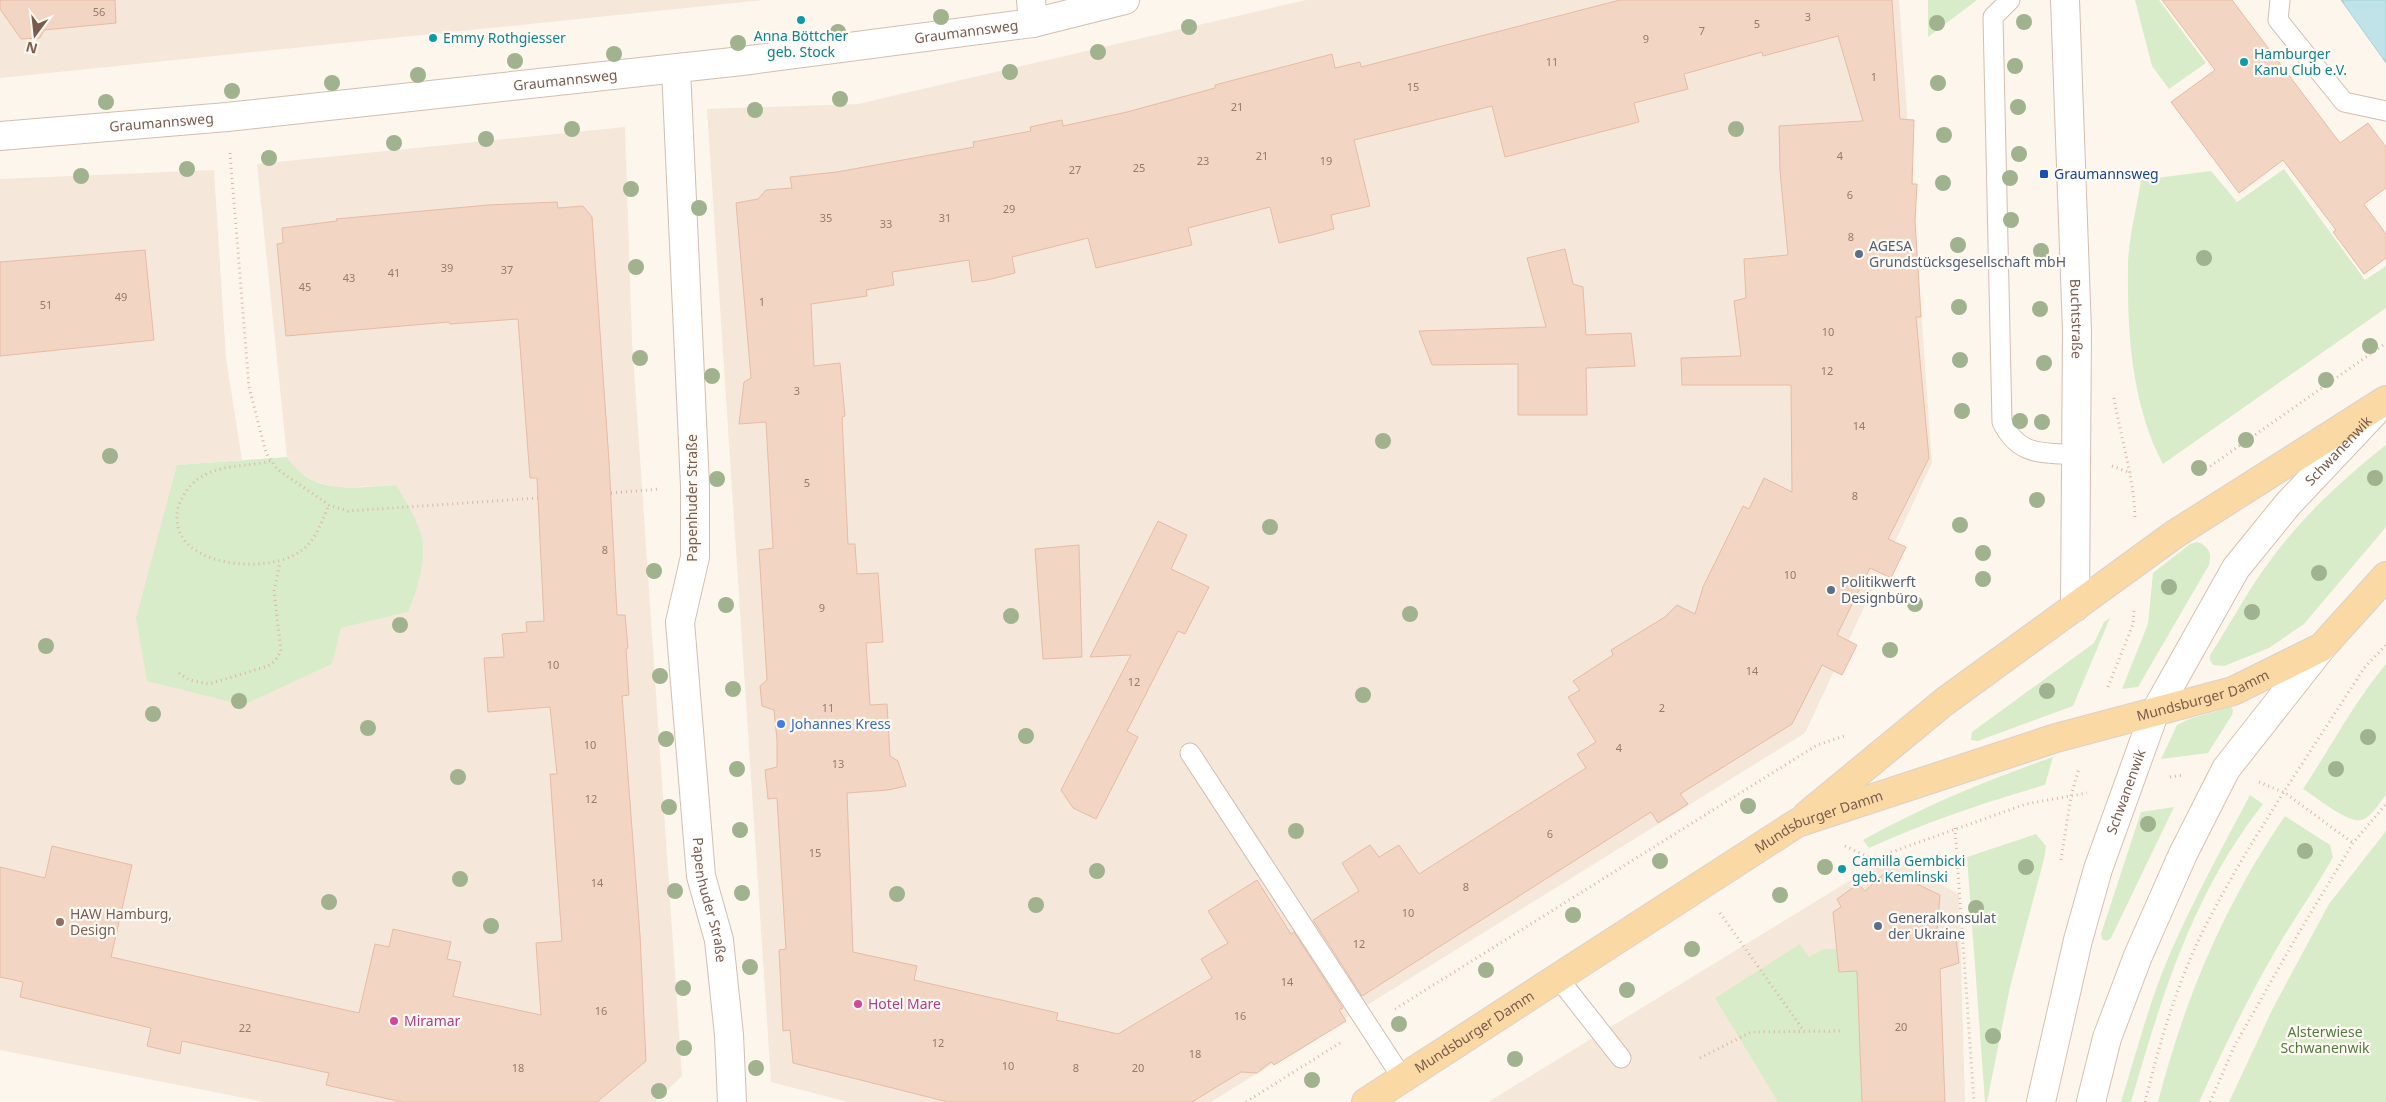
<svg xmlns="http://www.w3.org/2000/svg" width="2386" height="1102" font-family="'Noto Sans',sans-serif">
<rect width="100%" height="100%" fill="#fdf6ec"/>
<path fill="#f5e8da" d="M0 0H764L0 78Z
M1306 0H1899L1932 463 1805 733 1211 1102H848L771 1082 707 109 858 104Z
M625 127 632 340 682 1076 655 1102H265L0 1050V179L214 170 226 358 242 460 177 465 340 628 408 612 396 485 337 488 314 481 296 470 287 457 257 164Z
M1888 857 1959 894 1965 1102H1488Z"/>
<path fill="#d8ecc9" d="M1928 0H1977L1928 37Z
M2135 0H2159L2206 63 2169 89 2152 66Z
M2284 169 2365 280 2386 266V308L2163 464C2131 404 2127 330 2128 263 2129 236 2137 207 2141 180L2211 171 2237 202Z
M2386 445V527L2304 624 2269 648 2224 666 2213 665 2210 660V655C2231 623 2249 588 2272 558 2304 515 2344 478 2386 445Z
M287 457C313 497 355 487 396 485 405 500 423 528 423 545 424 568 417 591 408 612L341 628 332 664 243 705 147 681 136 618 177 465Z
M2198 542C2209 547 2212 553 2209 565L2138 687 2122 689 2148 624 2153 573 2190 544Z
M2110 618 2073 706 1978 741 1971 740 1972 732 2094 643 2104 622Z
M2386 664V795C2380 802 2371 818 2361 820 2347 823 2316 797 2303 789 2331 747 2354 702 2386 664Z
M2231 707 2233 710 2232 715 2208 753 2161 759 2177 725 2189 719Z
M2053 757 2045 785C1985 802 1926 822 1869 848L1863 840C1924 806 1987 780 2053 757Z
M2250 795 2263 804C2193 893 2162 995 2131 1102H2121C2137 1051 2150 998 2172 949 2195 897 2223 846 2250 795Z
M2174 807 2111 938 2107 941 2102 939 2101 934 2141 812Z
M2285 816 2330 845 2333 857C2316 888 2295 917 2277 948 2248 998 2223 1049 2199 1102H2158C2185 998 2224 905 2285 816Z
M2386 831V1102H2229L2273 1008 2329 904Z
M2036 834 2046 846 2044 859 2010 987 1987 1102H1985L1967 857Z
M1800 944 1809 957 1824 949H1837L1839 972 1857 971 1865 1102H1778L1715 998Z"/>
<path fill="#bfe3e8" stroke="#a5d3da" d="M2341 0H2386V63L2384 60Z"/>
<path fill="#f3d5c3" stroke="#e6bba3" d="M0 0H115L116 23 44 30 40 38 21 39 0 9Z
M1620 0H1892L1900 119 1914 120 1912 184H1917L1915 221 1921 317H1916L1929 458 1888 539 1906 547 1891 578 1870 568 1837 635 1857 645 1842 675 1822 665 1792 724 1680 794 1688 804 1658 823 1651 812 1362 996 1313 920 1359 891 1342 863 1370 845 1379 857 1399 845 1419 874 1586 768 1577 754 1596 742 1568 697 1580 690 1573 681 1613 655 1611 650 1665 617 1677 605 1695 614 1703 587 1743 506 1749 509 1764 478 1792 492 1791 385H1682L1681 358 1741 356 1734 301 1746 298 1744 259 1788 255 1780 171 1779 126 1863 121 1838 36 1763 56 1762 52 1684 74 1688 89 1634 103 1639 122 1505 157 1492 106 1354 140 1370 206 1331 215 1334 229 1312 235 1279 243 1270 207 1188 228 1192 245 1096 268 1088 238 1012 257 1015 273 987 280 972 282 969 260 892 272 894 285 866 290 867 296 811 304 814 366 840 363 845 416 842 417 848 544H855L857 574 878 573 883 642 866 643 870 705 887 704 890 756 898 761 906 786 888 790 847 793 853 952 917 966 914 980 1058 1013 1056 1020 1118 1034 1212 978 1201 959 1228 943 1208 911 1257 880 1291 934 1294 932 1343 1008 1339 1010 1346 1021 1274 1065 1271 1062 1257 1073 1241 1072 1192 1102H948L793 1063 790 1030 783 1031 779 950 786 949 777 798 768 799 765 770 777 767V740L774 710 762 706 760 686 767 680 759 550 773 548 766 422 739 424 744 382 751 378 736 203 758 199 766 190 792 188 790 177 837 172 974 147 973 142 1031 131 1030 127 1062 120 1063 126 1127 112 1215 88V85L1332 54 1335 68 1360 62 1361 67Z
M2162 0H2232L2340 143 2368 123 2386 147V188L2364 204 2386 234V258L2364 274 2333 232 2336 230 2283 160 2239 193 2171 102 2215 70Z
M557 202 558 208 583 206 592 217 609 461 617 615H625L628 648 626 649 629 695 622 696 640 935 646 1061 597 1102H402L326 1085 329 1073 182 1041 180 1054 147 1046 151 1028 20 997 23 982 0 977V867L45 878 52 846 132 865 111 957 359 1013 375 944 389 947 393 929 451 942 447 959 461 962 453 996 541 1015 536 943 562 941 550 774H557L550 707 488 712 484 658 504 657 502 634 527 632 526 622 544 621 537 478H530L518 319 450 324 449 322 286 336 277 244 283 243 282 228 337 221 336 219 488 205Z
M1565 249 1573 284 1583 287 1586 335 1631 333 1635 366 1586 368 1587 415H1518V364L1432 365 1419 331 1546 327 1527 258Z
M145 250 154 340 0 356V262Z
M1158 521 1187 535 1171 569 1209 587 1185 634 1178 631 1127 731 1138 737 1096 819 1073 808 1061 790 1131 655 1090 657Z
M1079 545 1082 657 1043 659 1035 549Z
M1888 870 1940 895 1937 932 1956 938 1959 963 1940 969 1945 1102H1862L1857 971 1839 972 1833 912 1841 907 1837 899 1858 884 1865 891Z"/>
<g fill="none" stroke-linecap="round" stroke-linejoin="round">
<g stroke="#d1beb0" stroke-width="21">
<path id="lane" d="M2010 0 1993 17 2002 422C2019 457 2042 452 2076 455
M2280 0 2278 20 2344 102 2386 111
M1190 753 1403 1079
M1559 979 1621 1058"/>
</g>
<g stroke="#d1beb0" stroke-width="30">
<g id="street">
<path d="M1031 0 1033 23"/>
<path id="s1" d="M2065 0 2077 331 2075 607"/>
<path id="s2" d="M676 69 695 486V557L680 622 701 876 719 940 729 1035 732 1102"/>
<path id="s3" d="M0 136 227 117 742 61 1033 23 1125 0"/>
</g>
</g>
<g stroke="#d6c0b0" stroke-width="30">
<g id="secondary">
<path id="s4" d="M2041 1102 2078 940 2098 869 2154 714 2236 568 2288 504 2373 414"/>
<path d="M2091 1102 2107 1038 2138 956 2183 854 2226 769 2322 647"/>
</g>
</g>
<g stroke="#dad1cd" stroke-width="30">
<g id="primary">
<path d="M1807 815 1944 702 2175 534 2386 400"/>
<path id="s5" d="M1366 1102 1797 823 2056 738 2233 691 2322 647 2386 576"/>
</g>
</g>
<path stroke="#d9b8a5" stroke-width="3" stroke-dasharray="1 4" stroke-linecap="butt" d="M2343 2 2346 0
M2384 60 2386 58
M230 153 249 387 266 453 277 469 329 505 348 511 538 498
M2114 398C2121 439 2134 478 2135 519
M270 461C248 467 223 464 203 476 191 482 182 495 178 508 165 567 268 577 302 550 316 540 322 521 329 505
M2112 466 2131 473
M2202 472 2386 343
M611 493 660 489
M179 673 189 680 209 684 268 666 275 661 281 651 274 591 280 562
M2108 687 2133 624 2134 608
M2170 777 2183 775
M2259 782 2285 793 2353 843
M1955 828 1974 1102
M1845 846 1872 859 2026 804 2087 793
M2061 860 2071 796 2079 768
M1720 913 1804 1031
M1395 1009 1817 745 1844 736
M1700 1058 1751 1032 1843 1031
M1246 1102 1343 1041
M2145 1102C2159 1045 2176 986 2202 933 2248 841 2309 755 2364 668L2386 645
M2210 1102 2235 1045 2298 934 2353 843 2386 804"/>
<use href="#lane" stroke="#fff" stroke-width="19"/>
<use href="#street" stroke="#fff" stroke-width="28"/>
<use href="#secondary" stroke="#fff" stroke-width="28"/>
<use href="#primary" stroke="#fbd9a5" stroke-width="28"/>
</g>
<g fill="#a0b28e">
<circle cx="941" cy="17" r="8"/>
<circle cx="2024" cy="22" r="8"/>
<circle cx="1937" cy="23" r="8"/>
<circle cx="1189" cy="27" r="8"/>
<circle cx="838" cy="32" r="8"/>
<circle cx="738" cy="43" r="8"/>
<circle cx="1098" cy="52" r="8"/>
<circle cx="614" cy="54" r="8"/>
<circle cx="515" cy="61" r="8"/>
<circle cx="2015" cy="66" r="8"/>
<circle cx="1010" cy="72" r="8"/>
<circle cx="418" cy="75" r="8"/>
<circle cx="332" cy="83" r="8"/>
<circle cx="1938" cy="83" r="8"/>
<circle cx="232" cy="91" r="8"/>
<circle cx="840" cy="99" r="8"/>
<circle cx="106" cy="102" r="8"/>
<circle cx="2018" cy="107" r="8"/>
<circle cx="755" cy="110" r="8"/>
<circle cx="572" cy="129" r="8"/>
<circle cx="1736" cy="129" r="8"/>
<circle cx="1944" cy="135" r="8"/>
<circle cx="486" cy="139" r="8"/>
<circle cx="394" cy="143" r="8"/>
<circle cx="2019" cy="154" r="8"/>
<circle cx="269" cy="158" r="8"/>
<circle cx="187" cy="169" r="8"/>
<circle cx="81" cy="176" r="8"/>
<circle cx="2010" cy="178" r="8"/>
<circle cx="1943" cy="183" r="8"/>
<circle cx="631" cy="189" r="8"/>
<circle cx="699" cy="208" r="8"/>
<circle cx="2011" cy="220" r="8"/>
<circle cx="1958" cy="245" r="8"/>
<circle cx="2041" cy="251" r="8"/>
<circle cx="2204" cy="258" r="8"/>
<circle cx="636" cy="267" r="8"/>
<circle cx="1959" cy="307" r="8"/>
<circle cx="2040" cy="309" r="8"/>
<circle cx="2370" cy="346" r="8"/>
<circle cx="640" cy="358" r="8"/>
<circle cx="1960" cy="360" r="8"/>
<circle cx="2044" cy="363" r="8"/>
<circle cx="712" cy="376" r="8"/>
<circle cx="2326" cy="380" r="8"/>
<circle cx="1962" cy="411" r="8"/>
<circle cx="2020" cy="421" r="8"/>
<circle cx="2042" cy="422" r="8"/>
<circle cx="2246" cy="440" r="8"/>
<circle cx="1383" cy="441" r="8"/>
<circle cx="110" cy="456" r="8"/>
<circle cx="2199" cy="468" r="8"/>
<circle cx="2375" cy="478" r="8"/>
<circle cx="717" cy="479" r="8"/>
<circle cx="2037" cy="500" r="8"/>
<circle cx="1960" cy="525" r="8"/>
<circle cx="1270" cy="527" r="8"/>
<circle cx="1983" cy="553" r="8"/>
<circle cx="654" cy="571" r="8"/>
<circle cx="2319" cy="573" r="8"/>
<circle cx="1983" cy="579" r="8"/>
<circle cx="2169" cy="587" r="8"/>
<circle cx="1915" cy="604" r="8"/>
<circle cx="726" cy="605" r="8"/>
<circle cx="2252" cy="612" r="8"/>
<circle cx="1410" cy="614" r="8"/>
<circle cx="1011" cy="616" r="8"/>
<circle cx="400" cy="625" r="8"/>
<circle cx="46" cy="646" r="8"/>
<circle cx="1890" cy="650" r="8"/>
<circle cx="660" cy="676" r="8"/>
<circle cx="733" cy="689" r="8"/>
<circle cx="2047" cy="691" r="8"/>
<circle cx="1363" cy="695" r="8"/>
<circle cx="239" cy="701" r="8"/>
<circle cx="153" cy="714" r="8"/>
<circle cx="368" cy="728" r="8"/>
<circle cx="1026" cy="736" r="8"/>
<circle cx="2368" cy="737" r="8"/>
<circle cx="666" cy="739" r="8"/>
<circle cx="737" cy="769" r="8"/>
<circle cx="2336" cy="769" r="8"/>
<circle cx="458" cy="777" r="8"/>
<circle cx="1748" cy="806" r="8"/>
<circle cx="669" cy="807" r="8"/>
<circle cx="2148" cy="824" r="8"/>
<circle cx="740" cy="830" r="8"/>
<circle cx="1296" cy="831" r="8"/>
<circle cx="2305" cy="851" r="8"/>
<circle cx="1660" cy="861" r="8"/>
<circle cx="1825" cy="867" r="8"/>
<circle cx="2026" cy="867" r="8"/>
<circle cx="1097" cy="871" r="8"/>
<circle cx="460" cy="879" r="8"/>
<circle cx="675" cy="891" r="8"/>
<circle cx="742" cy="893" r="8"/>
<circle cx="897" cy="894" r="8"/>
<circle cx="1780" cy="895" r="8"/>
<circle cx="329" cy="902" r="8"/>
<circle cx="1036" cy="905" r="8"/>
<circle cx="1976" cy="908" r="8"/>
<circle cx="1573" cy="915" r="8"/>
<circle cx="491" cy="926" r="8"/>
<circle cx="1692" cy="949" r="8"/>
<circle cx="750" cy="967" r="8"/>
<circle cx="1486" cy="970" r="8"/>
<circle cx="683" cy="988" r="8"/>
<circle cx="1627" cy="990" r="8"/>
<circle cx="1399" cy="1024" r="8"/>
<circle cx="1993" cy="1036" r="8"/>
<circle cx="684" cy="1048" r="8"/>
<circle cx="1515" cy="1059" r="8"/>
<circle cx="756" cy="1068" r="8"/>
<circle cx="1312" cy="1080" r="8"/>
<circle cx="659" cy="1091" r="8"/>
</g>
<g fill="#0f9aa8" stroke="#fffaf3" stroke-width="2">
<circle cx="801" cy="20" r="5"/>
<circle cx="433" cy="38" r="5"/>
<circle cx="2244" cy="62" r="5"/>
<circle cx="1842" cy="869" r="5"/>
</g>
<rect fill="#1a4fb4" stroke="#fffaf3" stroke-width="2" x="2039" y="169" width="10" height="10" rx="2.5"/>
<g fill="#5c6f8a" stroke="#fffaf3" stroke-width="2">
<circle cx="1859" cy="254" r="5"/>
<circle cx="1831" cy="590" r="5"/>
<circle cx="1878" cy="926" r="5"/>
</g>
<circle fill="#3f7fe0" stroke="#fffaf3" stroke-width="2" cx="781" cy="724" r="5"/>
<circle fill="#8d6e63" stroke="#fffaf3" stroke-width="2" cx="60" cy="922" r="5"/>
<g fill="#d1479c" stroke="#fffaf3" stroke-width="2">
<circle cx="858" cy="1004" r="5"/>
<circle cx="394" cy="1021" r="5"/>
</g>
<g text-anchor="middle" stroke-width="4.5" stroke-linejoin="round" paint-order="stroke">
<g font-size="11" fill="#987a6a">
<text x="99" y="16">56</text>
<text x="1808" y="21">3</text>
<text x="1757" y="28">5</text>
<text x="1702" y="35">7</text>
<text x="1646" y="43">9</text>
<text x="1552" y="66">11</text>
<text x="1874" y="81">1</text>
<text x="1413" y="91">15</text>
<text x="1237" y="111">21</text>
<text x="1262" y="160">21</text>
<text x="1840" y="160">4</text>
<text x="1203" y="165">23</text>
<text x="1326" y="165">19</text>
<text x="1139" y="172">25</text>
<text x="1075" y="174">27</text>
<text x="1850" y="199">6</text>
<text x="1009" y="213">29</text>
<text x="826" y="222">35</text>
<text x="945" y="222">31</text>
<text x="886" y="228">33</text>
<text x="1851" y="241">8</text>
<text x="447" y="272">39</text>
<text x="507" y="274">37</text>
<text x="394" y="277">41</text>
<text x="349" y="282">43</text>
<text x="305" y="291">45</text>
<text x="121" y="301">49</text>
<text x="762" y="306">1</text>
<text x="46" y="309">51</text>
<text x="1828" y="336">10</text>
<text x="1827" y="375">12</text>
<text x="797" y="395">3</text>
<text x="1859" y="430">14</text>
<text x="807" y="487">5</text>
<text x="1855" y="500">8</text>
<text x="605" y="554">8</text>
<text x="1790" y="579">10</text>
<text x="822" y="612">9</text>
<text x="553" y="669">10</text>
<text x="1752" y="675">14</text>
<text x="1134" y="686">12</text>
<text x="828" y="712">11</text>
<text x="1662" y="712">2</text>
<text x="590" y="749">10</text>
<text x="1619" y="752">4</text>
<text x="838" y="768">13</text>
<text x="591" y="803">12</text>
<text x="1550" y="838">6</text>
<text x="815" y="857">15</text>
<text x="597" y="887">14</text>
<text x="1466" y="891">8</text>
<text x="1408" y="917">10</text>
<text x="1359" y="948">12</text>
<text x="1287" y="986">14</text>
<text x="601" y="1015">16</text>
<text x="1240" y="1020">16</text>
<text x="1901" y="1031">20</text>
<text x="245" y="1032">22</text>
<text x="938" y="1047">12</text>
<text x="1195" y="1058">18</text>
<text x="1008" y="1070">10</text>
<text x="518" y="1072">18</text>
<text x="1076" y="1072">8</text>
<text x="1138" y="1072">20</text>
</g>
<g font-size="14" fill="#7a5c4d" stroke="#fffaf3">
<text dy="5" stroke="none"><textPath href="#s3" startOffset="972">Graumannsweg</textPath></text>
<text dy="5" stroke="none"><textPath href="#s3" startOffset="568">Graumannsweg</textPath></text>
<text dy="5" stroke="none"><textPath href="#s3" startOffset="162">Graumannsweg</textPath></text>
<text dy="5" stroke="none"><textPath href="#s1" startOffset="319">Buchtstraße</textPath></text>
<text dy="5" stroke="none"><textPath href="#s4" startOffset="728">Schwanenwik</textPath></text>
<text transform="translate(692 498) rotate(-90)" y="5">Papenhuder Straße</text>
<text dy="5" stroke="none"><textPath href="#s5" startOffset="939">Mundsburger Damm</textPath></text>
<text dy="5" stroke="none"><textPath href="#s4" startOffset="322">Schwanenwik</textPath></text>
<text dy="5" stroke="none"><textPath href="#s5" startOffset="534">Mundsburger Damm</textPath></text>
<text dy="5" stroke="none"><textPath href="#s2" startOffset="835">Papenhuder Straße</textPath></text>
<text dy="5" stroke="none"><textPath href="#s5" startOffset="129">Mundsburger Damm</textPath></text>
</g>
<g font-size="14" fill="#0d838f" stroke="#fffaf3" text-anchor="start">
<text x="801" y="41" text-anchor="middle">Anna Böttcher<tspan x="801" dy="16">geb. Stock</tspan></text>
<text x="443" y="43">Emmy Rothgiesser</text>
<text x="2254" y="59">Hamburger<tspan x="2254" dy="16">Kanu Club e.V.</tspan></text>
<text x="1852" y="866">Camilla Gembicki<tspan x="1852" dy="16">geb. Kemlinski</tspan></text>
</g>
<g font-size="14" fill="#164399" stroke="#fffaf3" text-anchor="start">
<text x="2054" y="179">Graumannsweg</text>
</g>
<g font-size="14" fill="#4e5e75" stroke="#fffaf3" text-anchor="start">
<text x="1869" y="251">AGESA<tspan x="1869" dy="16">Grundstücksgesellschaft mbH</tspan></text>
<text x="1841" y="587">Politikwerft<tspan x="1841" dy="16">Designbüro</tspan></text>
<text x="1888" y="923">Generalkonsulat<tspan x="1888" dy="16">der Ukraine</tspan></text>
</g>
<g font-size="14" fill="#366cbe" stroke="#fffaf3" text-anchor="start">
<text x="791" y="729">Johannes Kress</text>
</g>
<g font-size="14" fill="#785e54" stroke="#fffaf3" text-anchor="start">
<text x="70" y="919">HAW Hamburg,<tspan x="70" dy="16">Design</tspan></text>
</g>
<g font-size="14" fill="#b23c85" stroke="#fffaf3" text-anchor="start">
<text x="868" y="1009">Hotel Mare</text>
<text x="404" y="1026">Miramar</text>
</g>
<g font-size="14" fill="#537a41" stroke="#fffaf3">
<text x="2325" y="1037">Alsterwiese<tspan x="2325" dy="16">Schwanenwik</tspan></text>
</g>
</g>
<g transform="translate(35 35) rotate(195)" stroke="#fffaf3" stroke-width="4" paint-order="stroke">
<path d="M0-4L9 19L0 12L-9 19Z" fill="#7a5c4d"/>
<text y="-8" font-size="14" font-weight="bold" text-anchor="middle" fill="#7a5c4d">N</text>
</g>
</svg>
